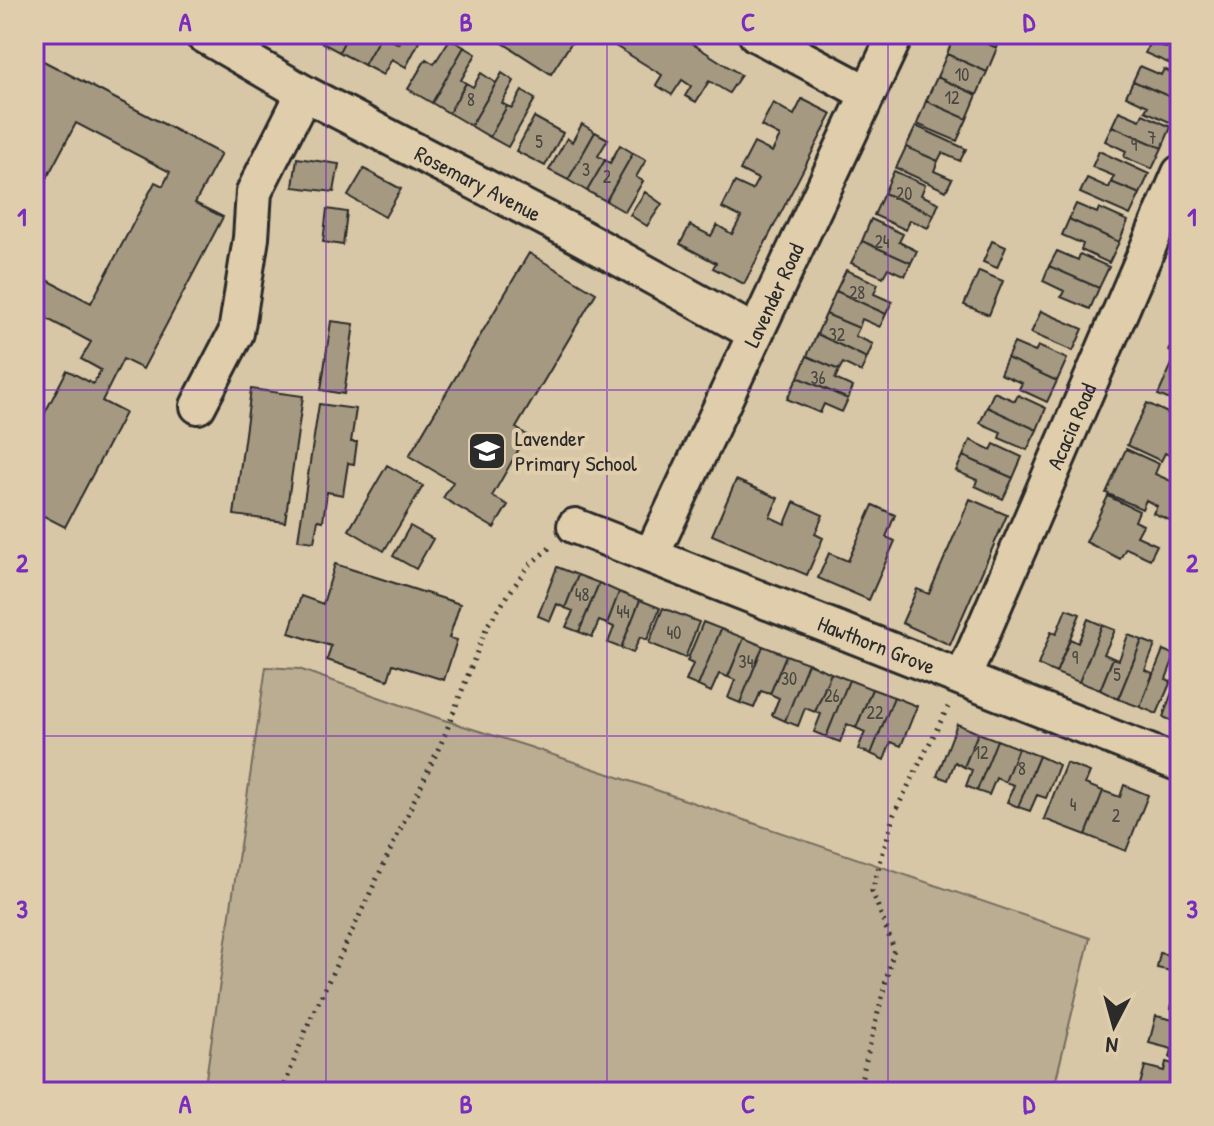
<svg xmlns="http://www.w3.org/2000/svg" width="1214" height="1126" font-family="'Patrick Hand',sans-serif">
<rect width="100%" height="100%" fill="#d8c7a6"/>
<filter id="ink" filterUnits="userSpaceOnUse"><feTurbulence type="fractalNoise" baseFrequency=".0125" numOctaves="2"/><feDisplacementMap in="SourceGraphic" scale="16" xChannelSelector="R" yChannelSelector="G"/><feConvolveMatrix kernelMatrix="1 2 1 2 8 2 1 2 1" color-interpolation-filters="sRGB"/></filter>
<g filter="url(#ink)">
<path fill="#bbad92" stroke="#736c5e" stroke-width="2" d="M266 667 299 669 441 719 530 747 1090 938 1053 1092H204Z"/>
<path fill="#a59981" stroke="#2b2b2b" stroke-width="2" d="M318 34H348L339 52 315 39Z
M348 34 381 35 364 65 339 52Z
M404 34 419 42 406 67 392 59 383 75 364 65 381 35 399 44Z
M494 34H577L551 74 492 36Z
M596 34H677L741 75 729 93 709 81 696 102 685 96 691 86 682 80 672 95 656 85 662 75Z
M955 34H965L997 48 987 72 947 54Z
M965 34H1003L997 48Z
M1155 34H1180V45Z
M450 39 464 47 432 103 408 89 426 59 434 64Z
M1150 41 1166 48 1169 42 1180 47V68L1145 53Z
M464 47 476 54 461 80 466 83 449 113 432 103Z
M947 54 987 72 977 95 937 77Z
M34 56 221 154 195 203 223 217 143 369 123 359 102 401 125 413 65 527 34 511V434L67 370 93 384 101 370 81 359 91 342 34 312V273L91 303 155 182 163 186 170 172 76 123 34 202Z
M1140 66 1161 75 1164 69 1180 76V101L1133 81Z
M481 73 496 83 471 126 449 113 466 83 473 87Z
M502 73 514 81 502 103 507 106 490 137 471 126Z
M937 77 977 95 967 119 926 101Z
M1133 81 1180 101V110L1174 124 1145 111 1148 106 1126 96Z
M522 91 535 99 508 147 490 137 507 106 512 108Z
M802 99 832 114 744 284 713 268 716 263 680 244 690 225 711 236 717 225 732 234 741 217 722 208 735 182 752 190 758 179 740 170 754 143 772 152 780 136 761 126 773 103 794 115Z
M926 101 967 119 957 141 917 124Z
M1119 111 1140 120 1143 114 1171 127 1162 148 1112 126Z
M534 117 563 133 545 166 516 151Z
M582 124 595 132 568 180 549 170 567 138 572 142Z
M916 126 966 149 960 161 942 153 938 161 906 147Z
M1112 126 1162 148 1152 169 1124 157 1126 151 1105 141Z
M595 132 608 139 598 156 605 160 587 191 568 180Z
M620 145 633 153 606 201 587 191 605 160 610 163Z
M906 147 938 161 934 171 952 179 946 191 896 168Z
M1099 151 1149 174 1140 194 1111 182 1114 176 1092 167Z
M633 153 646 160 636 177 643 181 625 212 606 201Z
M297 158 339 164 334 192 293 187Z
M364 169 401 189 385 217 348 196Z
M894 171 925 185 921 195 939 203 934 215 884 193Z
M1087 178 1109 188 1111 182 1140 194 1130 215 1080 193Z
M645 192 662 204 647 226 630 215Z
M884 193 934 215 928 228 910 220 906 230 874 215Z
M1076 204 1097 213 1099 208 1128 221 1119 242 1069 219Z
M327 209 347 212 343 245 323 242Z
M871 219 903 234 899 242 917 251 911 263 862 241Z
M1069 219 1119 242 1109 263 1081 250 1083 244 1062 235Z
M862 241 911 263 905 276 888 268 883 277 851 263Z
M992 241 1006 247 997 268 983 262Z
M1057 251 1078 260 1080 254 1109 267 1099 288 1049 266Z
M529 253 596 293 516 428 527 435 492 496 508 505 494 528 443 498 453 482 409 456Z
M1049 266 1099 288 1090 309 1061 297 1064 291 1043 281Z
M846 270 878 284 874 294 892 302 886 314 836 291Z
M979 271 1003 281 989 315 964 305Z
M836 291 886 314 880 327 862 319 859 328 826 314Z
M1041 311 1083 329 1073 351 1031 333Z
M826 314 859 328 855 336 873 344 867 358 817 334Z
M331 321 354 324 344 394 321 390Z
M1180 324V356L1169 351Z
M817 334 867 358 861 372 843 363 839 370 807 356Z
M1014 343 1035 352 1038 346 1067 359 1057 381 1007 358Z
M807 356 839 370 835 379 853 387 848 399 798 377Z
M1007 358 1057 381 1047 402 1019 389 1022 383 1000 374Z
M1172 364 1180 367V404L1158 395Z
M798 377 848 399 842 412 824 404 820 413 787 399Z
M251 389 303 396 285 522 234 515Z
M994 392 1015 401 1018 395 1046 408 1037 430 987 407Z
M1147 403 1180 419 1176 427 1180 428V460L1165 453 1161 461 1127 445Z
M319 404 356 409 351 442H357L354 464 348 463 343 495 327 492 323 521 318 520 314 542 298 540Z
M987 407 1037 430 1027 450 999 438 1001 432 980 423Z
M970 440 991 450 994 444 1022 457 1013 478 963 456Z
M1126 449 1159 464 1155 474 1180 485 1173 498 1180 501V510L1174 522 1153 513 1157 506 1146 500 1142 509 1106 493Z
M963 456 1013 478 1003 499 975 486 977 480 956 471Z
M387 465 423 486 384 551 349 530Z
M736 480 778 498 770 517 785 524 794 502 823 515 815 534 823 538 807 575 712 535Z
M1108 496 1139 511 1135 521 1143 525 1137 536 1157 545 1150 559 1126 548 1120 559 1086 542Z
M970 499 1007 515 950 645 902 623 917 589 929 594Z
M873 505 895 515 886 537 895 541 869 600 818 578 829 553 848 561Z
M410 526 433 539 416 569 393 556Z
M335 564 460 604 449 638 457 640 444 680 393 664 388 680 327 660 331 646 289 633 301 596 323 604Z
M557 567 578 575 565 608 557 604 550 621 538 616Z
M578 575 599 583 579 632 566 627 573 611 565 608Z
M599 583 619 592 607 624 599 621 592 637 579 632Z
M619 592 640 600 621 648 608 643 614 627 607 624Z
M640 600 660 608 647 640 640 637 633 653 621 648Z
M663 608 699 622 685 658 649 643Z
M1066 609 1080 614 1056 673 1038 665 1051 632 1056 634Z
M1088 619 1102 625 1079 682 1056 673 1070 639 1078 643Z
M703 622 721 629 698 686 686 681 693 664 687 661Z
M1102 625 1115 630 1104 654 1113 658 1100 690 1079 682Z
M721 629 744 638 728 677 719 674 711 692 698 686Z
M1128 635 1142 640 1118 699 1100 690 1113 658 1119 660Z
M744 638 763 646 740 703 728 698 735 680 728 677Z
M1142 640 1155 645 1145 670 1153 673 1140 707 1118 699Z
M763 646 786 655 770 694 761 691 754 708 740 703Z
M1163 650 1175 655 1166 679 1171 681 1157 714 1140 707Z
M786 655 808 663 785 721 772 715 779 698 770 694Z
M808 663 831 673 815 712 805 708 798 726 785 721Z
M831 673 849 680 826 737 814 732 821 714 815 712Z
M849 680 872 689 856 728 847 724 840 742 826 737Z
M872 689 894 697 871 754 858 749 865 732 856 728Z
M1172 692 1180 695V724L1163 717Z
M894 697 917 706 901 746 891 742 884 760 871 754Z
M957 724 978 733 964 767 955 762 948 780 937 776Z
M978 733 997 740 977 791 966 786 972 770 964 767Z
M997 740 1018 748 1005 782 996 778 989 795 977 791Z
M1018 748 1039 756 1018 807 1007 802 1014 785 1005 782Z
M1039 756 1059 765 1046 798 1037 795 1030 811 1018 807Z
M1066 763 1090 772 1085 784 1103 791 1086 835 1044 819Z
M1124 785 1148 795 1126 851 1086 835 1103 791 1120 797Z
M1160 953 1180 957V973L1157 968Z
M1175 988 1180 989V1011L1171 1009Z
M1180 1015V1060L1170 1058 1172 1049 1149 1043 1156 1016 1178 1021Z
M1166 1062 1180 1066V1092H1138L1145 1066 1164 1071Z"/>
<g fill="none" stroke-linecap="round" stroke-linejoin="round">
<g stroke="#2b2b2b" stroke-width="40">
<g id="minor">
<path id="s1" d="M202 34 304 93 568 230 755 333"/>
<path d="M756 34 867 93"/>
<path d="M198 406 236 333 251 238 254 192 304 93"/>
<path id="s2" d="M575 526 1180 764"/>
<path id="s3" d="M652 554 896 34"/>
<path id="s4" d="M963 678 1180 173"/>
</g>
</g>
<path stroke="#2b2b2b" stroke-width="5" stroke-dasharray="2 6" stroke-linecap="butt" d="M282 1092 309 1022 444 737 487 626 528 566 553 545
M858 1092 894 949 872 891 894 814 948 707"/>
<use href="#minor" stroke="#dfcdab" stroke-width="34"/>
</g>
</g>
<path fill="none" stroke="#7b2cbf" stroke-width="2" stroke-opacity="0.55" d="M326 34V1092M607 34V1092M888 34V1092M34 390H1180M34 736H1180"/>
<defs>
<g id="school-square" transform="scale(2)"><rect x="-9" y="-9" width="18" height="18" rx="4" fill="#2b2b2b" stroke="#dfcdab"/><path d="M0-5L7-2L0 1L-7-2ZM-4 1L0 2.5L4 1V4Q0 6-4 4Z" fill="#fff"/></g>
</defs>
<g fill-rule="evenodd">
<use href="#school-square" x="487" y="451"/>
</g>
<g text-anchor="middle" stroke-width="8" stroke-linejoin="round" paint-order="stroke">
<g font-size="18" fill="#4a4640">
<text x="962" y="81">10</text>
<text x="952" y="104">12</text>
<text x="471" y="106">8</text>
<text x="1152" y="144">7</text>
<text x="539" y="148">5</text>
<text x="1134" y="151">9</text>
<text x="586" y="176">3</text>
<text x="607" y="183">2</text>
<text x="904" y="200">20</text>
<text x="882" y="248">24</text>
<text x="857" y="299">28</text>
<text x="837" y="341">32</text>
<text x="818" y="384">36</text>
<text x="582" y="601">48</text>
<text x="623" y="618">44</text>
<text x="674" y="639">40</text>
<text x="1075" y="664">9</text>
<text x="746" y="668">34</text>
<text x="1117" y="681">5</text>
<text x="789" y="685">30</text>
<text x="832" y="702">26</text>
<text x="875" y="719">22</text>
<text x="981" y="759">12</text>
<text x="1022" y="775">8</text>
<text x="1073" y="811">4</text>
<text x="1116" y="822">2</text>
</g>
<g font-size="22" fill="#2b2b2b" stroke="#dfcdab">
<text dy="8" stroke="none"><textPath href="#s1" startOffset="314">Rosemary Avenue</textPath></text>
<text dy="8" stroke="none"><textPath href="#s3" startOffset="286">Lavender Road</textPath></text>
<text dy="8" stroke="none"><textPath href="#s4" startOffset="274">Acacia Road</textPath></text>
<text dy="8" stroke="none"><textPath href="#s2" startOffset="324">Hawthorn Grove</textPath></text>
</g>
<g font-size="22" fill="#2b2b2b" stroke="#dfcdab" text-anchor="start">
<text x="515" y="446">Lavender<tspan x="515" dy="25">Primary School</tspan></text>
</g>
</g>
<rect width="1214" height="1126" fill="none" stroke="#dfcdab" stroke-width="88"/>
<g transform="translate(1114 1026) rotate(186)" stroke="#dfcdab" stroke-width="6" paint-order="stroke">
<path d="M0-6L14 30L0 20L-14 30Z" fill="#2b2b2b"/>
<text y="-12" font-size="22" font-weight="bold" text-anchor="middle" fill="#2b2b2b">N</text>
</g>
<rect x="44" y="44" width="1126" height="1038" fill="none" stroke="#7b2cbf" stroke-width="3"/>
<g font-size="26" text-anchor="middle" font-weight="bold" fill="#7b2cbf">
<text x="185" y="31">A</text>
<text x="466" y="31">B</text>
<text x="748" y="31">C</text>
<text x="1029" y="31">D</text>
<text x="22" y="226">1</text>
<text x="1192" y="226">1</text>
<text x="22" y="572">2</text>
<text x="1192" y="572">2</text>
<text x="22" y="918">3</text>
<text x="1192" y="918">3</text>
<text x="185" y="1113">A</text>
<text x="466" y="1113">B</text>
<text x="748" y="1113">C</text>
<text x="1029" y="1113">D</text>
</g>
</svg>
